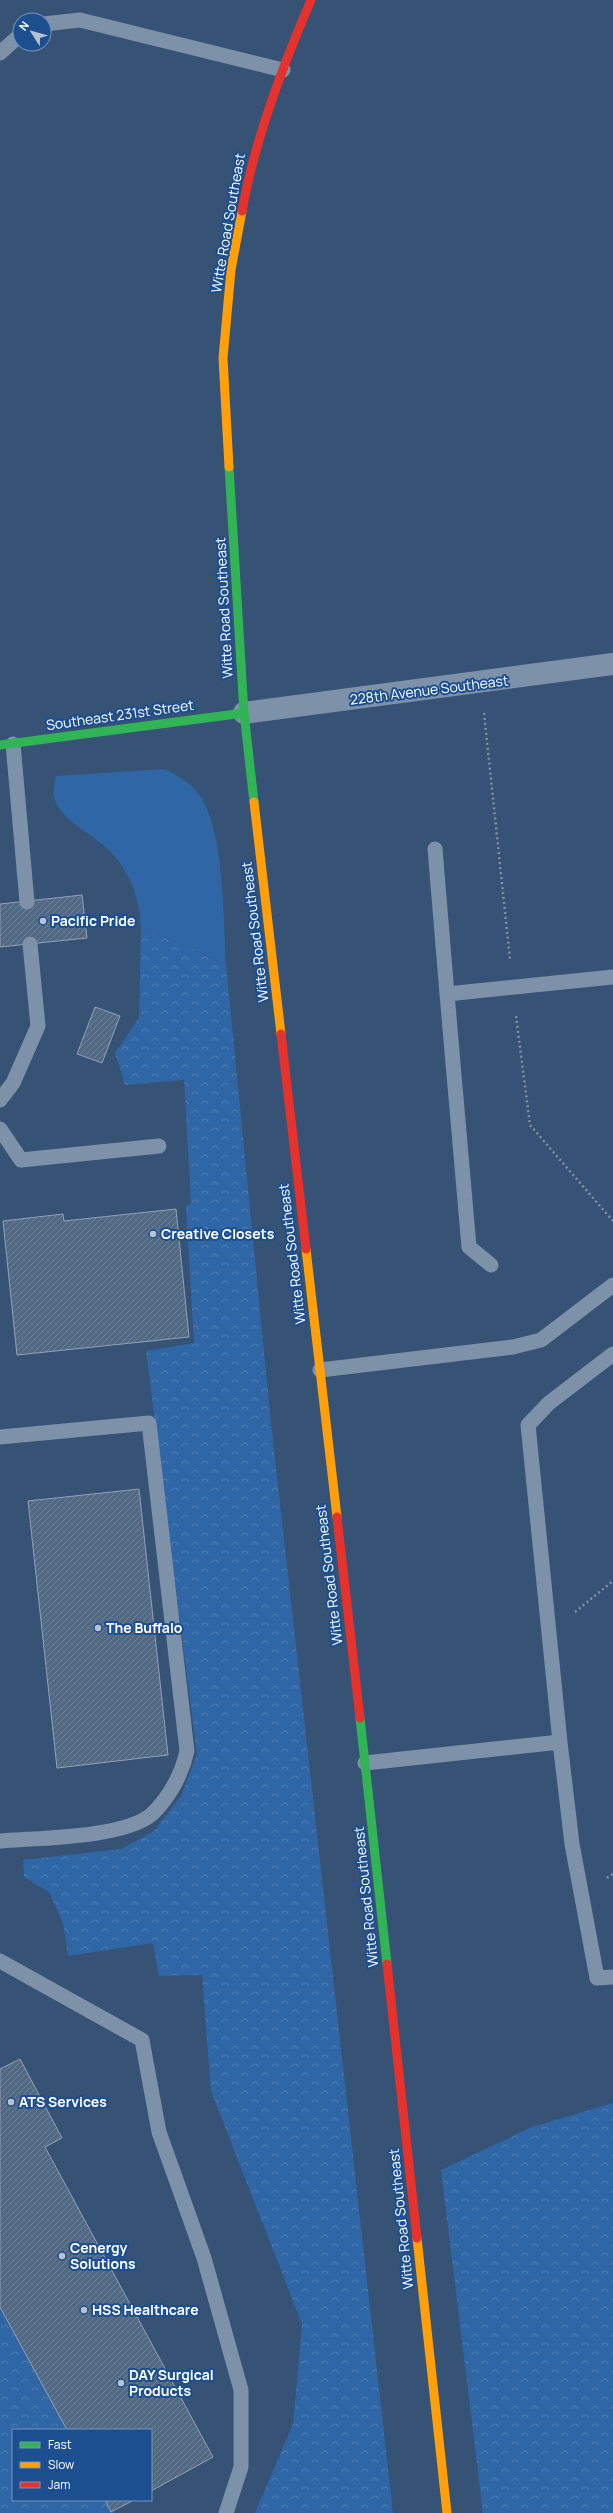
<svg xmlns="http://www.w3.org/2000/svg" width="613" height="2513" font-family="Manrope,sans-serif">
<defs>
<pattern id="forest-crowns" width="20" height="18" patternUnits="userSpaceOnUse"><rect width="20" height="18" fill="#2f66a5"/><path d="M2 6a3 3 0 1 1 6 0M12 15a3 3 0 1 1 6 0" fill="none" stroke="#4e7db2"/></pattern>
<pattern id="building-hatch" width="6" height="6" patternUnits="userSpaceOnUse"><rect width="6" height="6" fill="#526984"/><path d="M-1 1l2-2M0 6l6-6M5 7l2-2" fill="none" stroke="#6c8096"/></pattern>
</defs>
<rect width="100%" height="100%" fill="#365274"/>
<path fill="#2f66a5" d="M164 769C177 775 192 783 200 796 225 833 223 918 226 964L141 927C139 898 131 874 111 852 94 834 61 822 54 798 52 791 55 783 56 776Z"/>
<path fill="url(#forest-crowns)" d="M141 927 226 964 271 1423 393 2513H255L293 2424 302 2324 211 2091 202 1975 159 1976 153 1943 68 1956 63 1923 49 1892 24 1877 23 1860 121 1849 154 1831 181 1796 197 1754 146 1351 194 1343 186 1207 191 1203 184 1080 125 1085 115 1053 139 1018Z
M613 2103V2513H483L441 2170 532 2127Z
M0 2298 72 2430H13V2500H108L114 2513H0Z"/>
<path fill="url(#building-hatch)" stroke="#92a2b6" d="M82 895 87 938 0 947V904Z
M95 1007 120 1016 102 1063 77 1054Z
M176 1209 189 1337 17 1355 3 1221 63 1214 64 1221Z
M139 1489 168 1755 57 1768 28 1501Z
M20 2059 62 2138 45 2147 213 2457 151 2491V2430H67L0 2307V2069Z
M105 2500H134L111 2512Z"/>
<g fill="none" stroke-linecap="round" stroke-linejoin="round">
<path stroke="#7d92a8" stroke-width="2.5" stroke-dasharray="2 3" stroke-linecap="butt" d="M484 713 510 959
M516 1016 530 1125 613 1221
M575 1612 613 1581
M607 1878 613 1874"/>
<path stroke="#7d92a8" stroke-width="15" d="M44 24 80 20 283 70
M0 53 20 35
M13 744 27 902
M435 849 447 994
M0 1100 13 1083 38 1026 30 944
M0 1129 21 1160 159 1146
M491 1265 469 1247 447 994 613 977
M320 1370 513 1347 541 1340 613 1285
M0 1437 149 1423 187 1751C182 1774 169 1798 152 1814 125 1838 36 1838 0 1841
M560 1742 572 1844 597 1978 613 1977
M365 1763 560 1742 528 1425 549 1403 613 1354
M0 1961 142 2040 159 2132 204 2258 241 2390V2467L226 2513"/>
<path stroke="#7d92a8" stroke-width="22" d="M244 713 613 664"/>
<path stroke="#30b455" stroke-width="9" d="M229 467 244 713 254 802
M0 745 244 713
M360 1718 387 1964"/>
<path stroke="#ff9f0a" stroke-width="9" d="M229 467 223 358 231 270 242 211
M254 802 281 1034
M306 1249 337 1517
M417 2238 447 2513"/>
<path stroke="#e5322d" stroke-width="9" d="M242 211C255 139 282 68 311 0
M281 1034 306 1249
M337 1517 360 1718
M387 1964 417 2238"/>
</g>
<g fill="#b9c2ce" stroke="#1b4f8f" stroke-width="1.5">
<circle cx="43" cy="921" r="4"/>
<circle cx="153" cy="1234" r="4"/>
<circle cx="98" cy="1628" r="4"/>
<circle cx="11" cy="2102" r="4"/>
<circle cx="62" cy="2256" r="4"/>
<circle cx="84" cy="2310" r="4"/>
<circle cx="121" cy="2383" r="4"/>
</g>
<g text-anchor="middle" stroke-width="4" stroke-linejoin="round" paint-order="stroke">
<g font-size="14" fill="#fff" stroke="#1b4f8f">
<text transform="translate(228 223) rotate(-80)" y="5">Witte Road Southeast</text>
<text transform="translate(224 608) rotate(-93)" y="5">Witte Road Southeast</text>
<text transform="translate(429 690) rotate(-7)" y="5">228th Avenue Southeast</text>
<text transform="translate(120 715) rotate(-8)" y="5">Southeast 231st Street</text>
<text transform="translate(255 932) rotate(-97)" y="5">Witte Road Southeast</text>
<text transform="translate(292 1254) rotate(-97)" y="5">Witte Road Southeast</text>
<text transform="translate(329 1575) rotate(-97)" y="5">Witte Road Southeast</text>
<text transform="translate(366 1897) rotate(-96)" y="5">Witte Road Southeast</text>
<text transform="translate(401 2219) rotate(-96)" y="5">Witte Road Southeast</text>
</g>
<g font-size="14" font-weight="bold" fill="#fff" stroke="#1b4f8f" text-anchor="start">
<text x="51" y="926">Pacific Pride</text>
<text x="161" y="1239">Creative Closets</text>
<text x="106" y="1633">The Buffalo</text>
<text x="19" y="2107">ATS Services</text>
<text x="70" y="2253">Cenergy<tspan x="70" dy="16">Solutions</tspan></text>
<text x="92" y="2315">HSS Healthcare</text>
<text x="129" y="2380">DAY Surgical<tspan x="129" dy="16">Products</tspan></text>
</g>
</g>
<rect x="12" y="2429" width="140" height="72" fill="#1b4f8f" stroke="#7695bc"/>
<rect x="20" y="2442" width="20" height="6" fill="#30b455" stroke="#7695bc"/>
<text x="48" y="2449" font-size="12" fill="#ffffff">Fast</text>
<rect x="20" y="2462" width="20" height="6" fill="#ff9f0a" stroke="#7695bc"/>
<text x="48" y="2469" font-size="12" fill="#ffffff">Slow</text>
<rect x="20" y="2482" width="20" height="6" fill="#e5322d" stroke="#7695bc"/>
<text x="48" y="2489" font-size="12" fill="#ffffff">Jam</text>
<g transform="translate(32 32) rotate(307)"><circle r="19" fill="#1b4f8f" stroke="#7695bc"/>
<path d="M0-3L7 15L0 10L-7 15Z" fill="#b9c2ce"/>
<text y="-6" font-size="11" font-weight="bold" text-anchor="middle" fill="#ffffff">N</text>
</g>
</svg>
